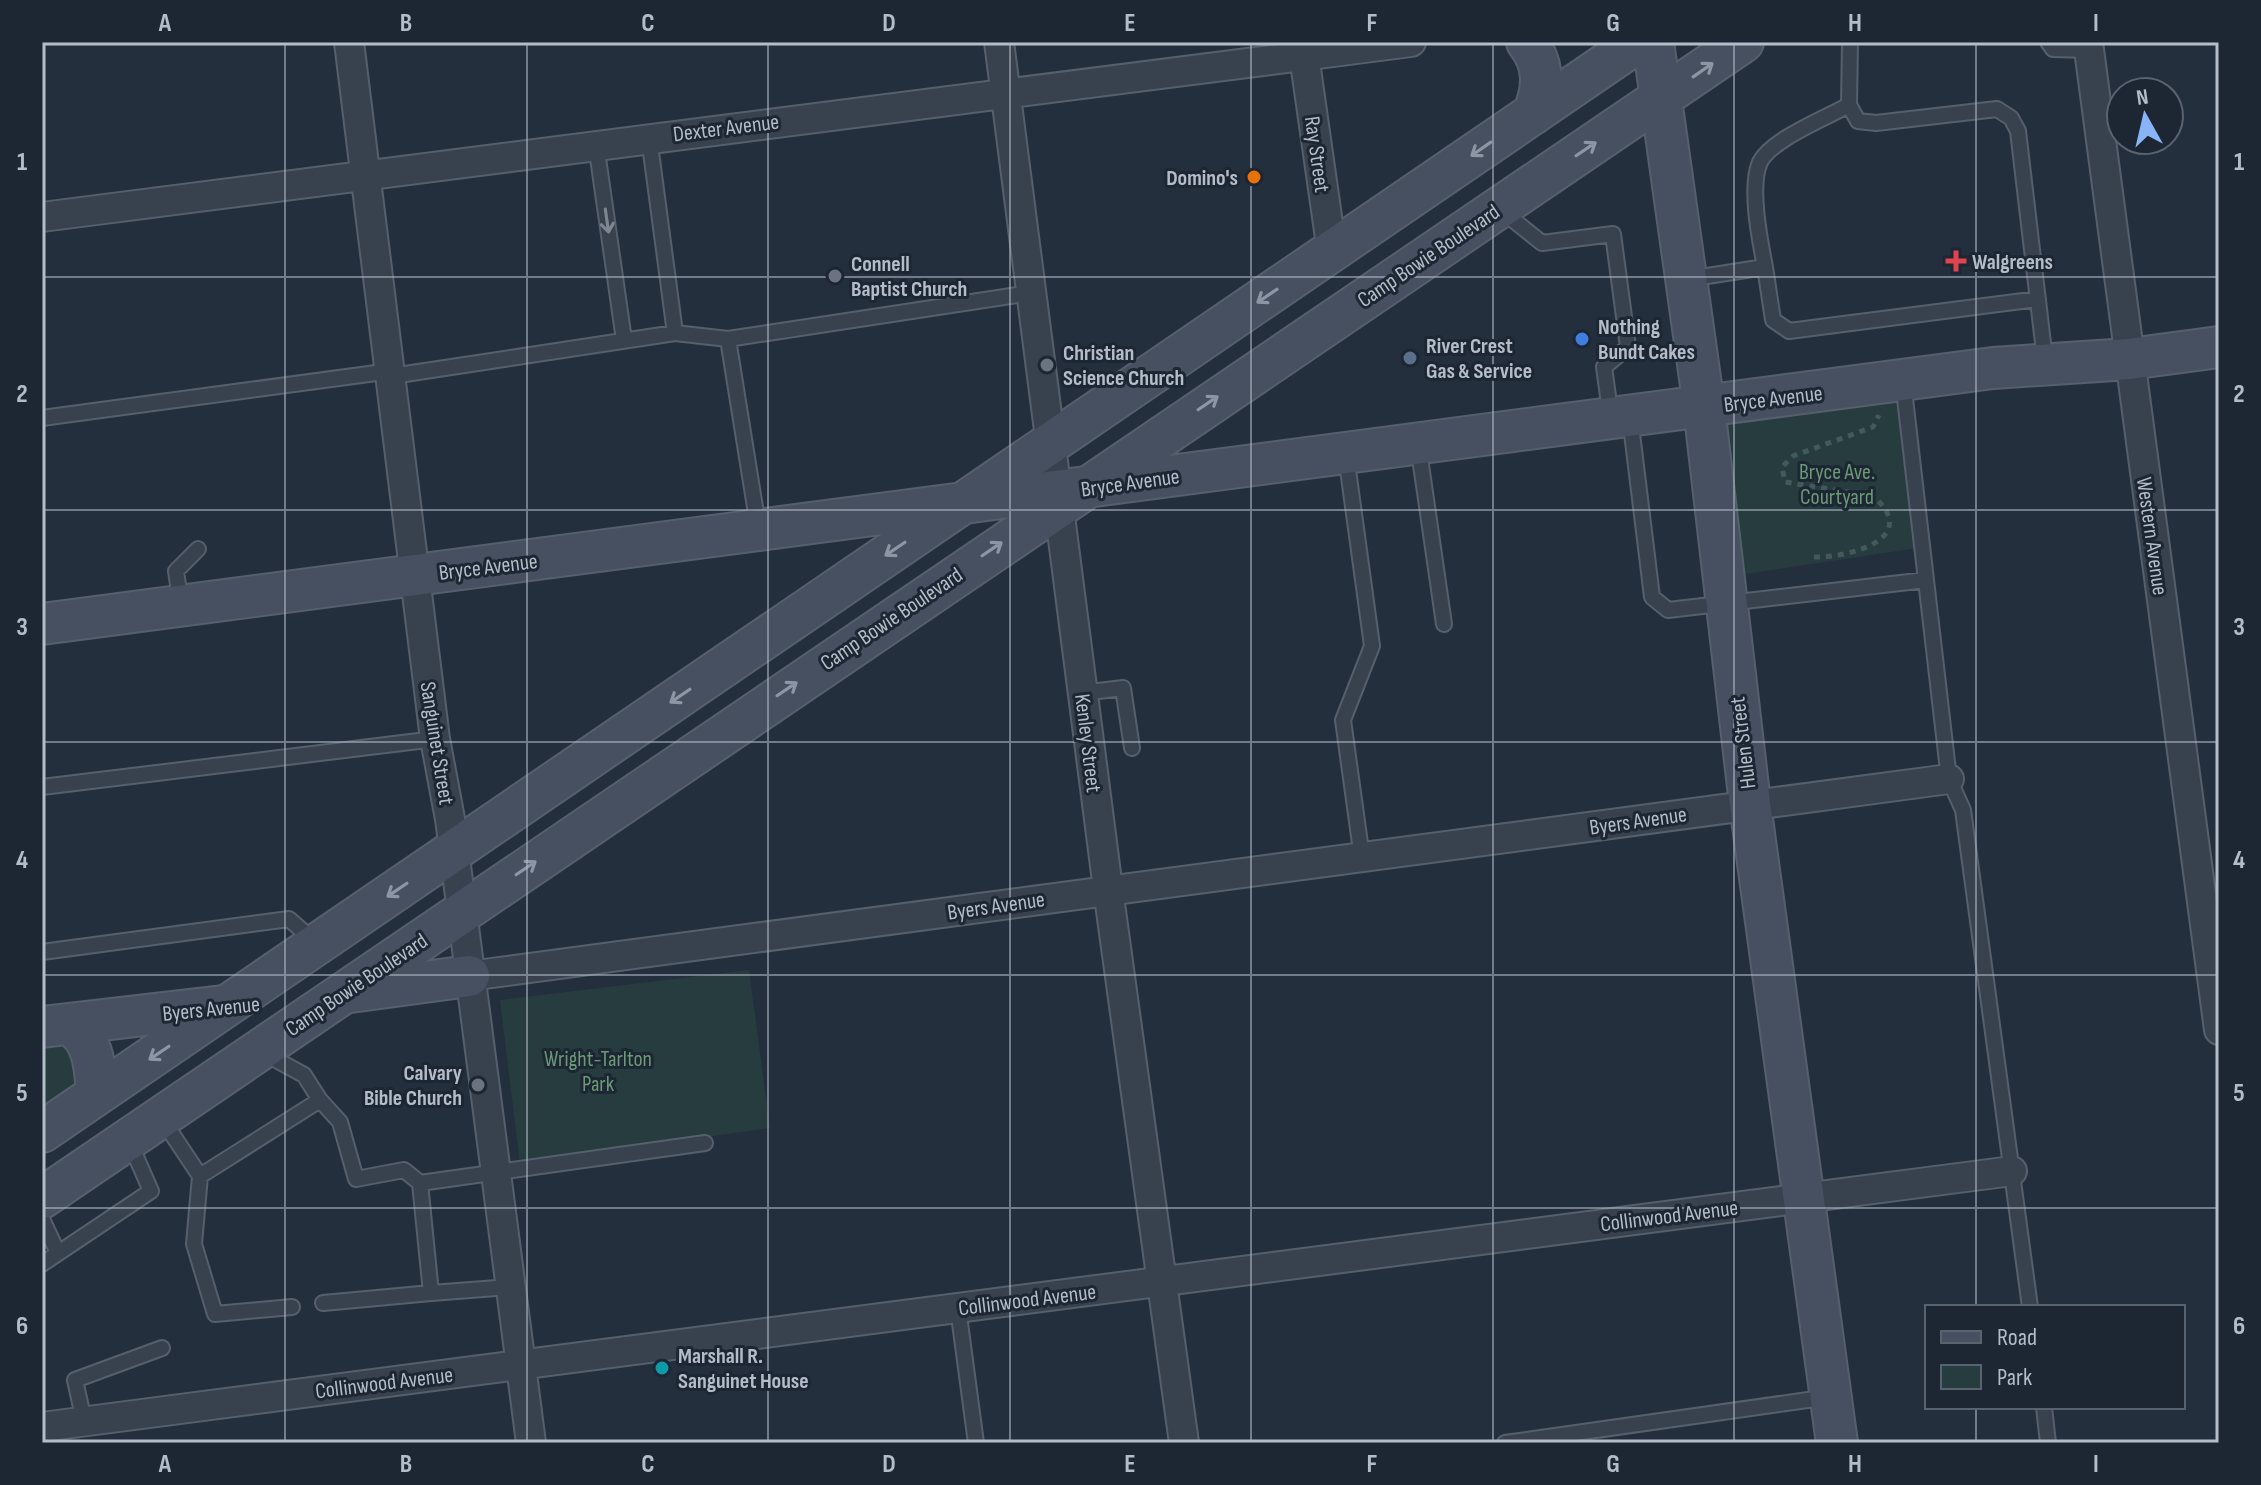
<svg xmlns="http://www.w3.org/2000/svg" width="2261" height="1485" font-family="'Sofia Sans Condensed',sans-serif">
<rect width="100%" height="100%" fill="#242f3e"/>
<path fill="#263c3f" d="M1910 395 1931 546 1745 574 1726 423Z
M749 970 770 1128 520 1164 500 1000Z
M68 1046 83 1078 42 1108V1049Z"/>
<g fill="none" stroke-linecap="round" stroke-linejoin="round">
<g stroke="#565f6c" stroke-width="18">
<path id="lane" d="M1850 42 1849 105 1858 121 1876 123 1997 109 2011 118 2018 131 2045 360
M2048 42 2053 49 2089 50
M649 137 675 333
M596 144 624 340
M1502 211 1542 243 1613 234 1628 347 1604 367 1611 418
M1765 267 1773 320 1789 331 2038 299
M1688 279 1765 267C1760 241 1749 187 1760 162 1772 139 1826 118 1849 105
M728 339 1030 293
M392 376 675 333 728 339 758 526
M1903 381 1949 779 1963 810 2030 1307
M1630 417 1652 597 1668 610 1926 580
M42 418 391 371
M1418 444 1444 624
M1346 455 1372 646 1343 720 1362 858
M181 605 176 571 198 549
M1082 693 1123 688 1132 748
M42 787 435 739
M42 952 289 919 314 941
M320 1100 340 1122 356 1179 404 1170 420 1183
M162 1119 200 1176 194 1244 215 1314 292 1307
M200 1176 320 1100 304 1075 262 1052
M42 1219 58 1253
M42 1264 151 1191 130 1143
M511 1287 431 1293 420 1183 705 1143
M323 1303 431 1293
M958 1308 976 1443
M2044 1407 2048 1443
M84 1421 75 1380 162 1348
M1505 1443 1829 1397"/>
</g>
<g stroke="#565f6c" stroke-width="32">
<path id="street" d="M349 42 435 739 450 819 531 1443
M999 42 1108 889 1184 1443
M2088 42 2219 1030
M1304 55 1332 252
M42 217 1411 42
M469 976 1949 779
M42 1427 2012 1171"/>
</g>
<g stroke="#565f6c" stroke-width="44">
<path id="secondary" d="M1527 42C1545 65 1544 88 1533 114
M1653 42 1704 407 1750 804 1837 1443
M42 624 1993 368 2129 359 2219 347
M350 992 469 976
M69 1024C94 1039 95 1066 97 1094
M42 1027 223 1006
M42 1132 1638 42
M42 1198 1743 42"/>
</g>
<path stroke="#44595c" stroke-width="5" stroke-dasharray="6 6" stroke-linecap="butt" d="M1814 557C1847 558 1923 539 1873 496L1785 482 1782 467 1793 456 1873 427 1879 415"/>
<use href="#lane" stroke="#38414e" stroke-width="14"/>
<use href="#street" stroke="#38414e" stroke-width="28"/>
<use href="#secondary" stroke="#465061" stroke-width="40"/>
</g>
<defs><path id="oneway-shaft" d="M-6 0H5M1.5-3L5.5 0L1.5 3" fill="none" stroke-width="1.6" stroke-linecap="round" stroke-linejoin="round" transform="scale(2)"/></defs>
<g stroke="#8e96a5">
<use href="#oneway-shaft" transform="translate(1703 70) rotate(-35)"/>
<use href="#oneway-shaft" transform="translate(1481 149) rotate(145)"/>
<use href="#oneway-shaft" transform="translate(1586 149) rotate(-34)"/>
<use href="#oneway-shaft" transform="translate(1267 296) rotate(146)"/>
<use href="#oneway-shaft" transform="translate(1208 403) rotate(-34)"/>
<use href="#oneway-shaft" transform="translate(895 549) rotate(146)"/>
<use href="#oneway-shaft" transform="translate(992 549) rotate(-34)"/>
<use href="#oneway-shaft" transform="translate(787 689) rotate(-34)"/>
<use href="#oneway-shaft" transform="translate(680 696) rotate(146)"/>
<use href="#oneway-shaft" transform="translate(526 868) rotate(-34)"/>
<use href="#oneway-shaft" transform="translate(397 890) rotate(146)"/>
<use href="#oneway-shaft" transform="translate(159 1053) rotate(146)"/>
</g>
<use stroke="#7c8592" href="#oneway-shaft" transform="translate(607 221) rotate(82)"/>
<path fill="none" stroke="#b4bcc9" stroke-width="2" stroke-opacity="0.55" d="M285 42V1443M527 42V1443M768 42V1443M1010 42V1443M1251 42V1443M1493 42V1443M1734 42V1443M1976 42V1307M42 277H2219M42 510H2219M42 742H2219M42 975H2219M42 1208H2219M1976 1407V1443"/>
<circle fill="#e8710a" stroke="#1d2633" stroke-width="3" cx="1254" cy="177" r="8"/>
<path fill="#e0444e" stroke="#1d2633" stroke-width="3" d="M1952 249h8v8h8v8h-8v8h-8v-8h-8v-8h8z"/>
<g fill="#6b7280" stroke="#1d2633" stroke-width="3">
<circle cx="835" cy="276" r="8"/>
<circle cx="1047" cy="365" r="8"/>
<circle cx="478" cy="1085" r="8"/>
</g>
<circle fill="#3f7fe0" stroke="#1d2633" stroke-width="3" cx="1582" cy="339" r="8"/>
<circle fill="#5c6f8a" stroke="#1d2633" stroke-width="3" cx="1410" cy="358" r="8"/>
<circle fill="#0f9aa8" stroke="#1d2633" stroke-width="3" cx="662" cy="1368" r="8"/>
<g text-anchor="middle" stroke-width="6" stroke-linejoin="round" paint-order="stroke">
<g font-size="22" fill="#b4bcc9" stroke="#1d2633">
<text transform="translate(726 127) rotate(-7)" y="8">Dexter Avenue</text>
<text transform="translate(1318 154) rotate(82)" y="8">Ray Street</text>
<text transform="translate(1428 255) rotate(-34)" y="8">Camp Bowie Boulevard</text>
<text transform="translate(1773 398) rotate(-7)" y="8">Bryce Avenue</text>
<text transform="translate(1130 482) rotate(-8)" y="8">Bryce Avenue</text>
<text transform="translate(2153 536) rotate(82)" y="8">Western Avenue</text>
<text transform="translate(488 566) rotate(-7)" y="8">Bryce Avenue</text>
<text transform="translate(891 618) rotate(-34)" y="8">Camp Bowie Boulevard</text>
<text transform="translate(438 743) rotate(81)" y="8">Sanguinet Street</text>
<text transform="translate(1089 743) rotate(83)" y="8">Kenley Street</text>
<text transform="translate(1742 743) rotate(-97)" y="8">Hulen Street</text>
<text transform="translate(1638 820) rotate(-8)" y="8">Byers Avenue</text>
<text transform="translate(996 905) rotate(-8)" y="8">Byers Avenue</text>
<text transform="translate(356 984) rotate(-34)" y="8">Camp Bowie Boulevard</text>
<text transform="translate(211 1008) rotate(-6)" y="8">Byers Avenue</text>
<text transform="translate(1669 1215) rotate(-7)" y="8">Collinwood Avenue</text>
<text transform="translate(1027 1299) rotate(-7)" y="8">Collinwood Avenue</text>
<text transform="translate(384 1382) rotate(-7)" y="8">Collinwood Avenue</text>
</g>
<g font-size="22" font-weight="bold" fill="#b4bcc9" stroke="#1d2633" text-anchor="start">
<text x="1238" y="185" text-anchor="end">Domino's</text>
<text x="1972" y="269">Walgreens</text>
<text x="851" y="271">Connell<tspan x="851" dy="25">Baptist Church</tspan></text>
<text x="1598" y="334">Nothing<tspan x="1598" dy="25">Bundt Cakes</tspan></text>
<text x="1426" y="353">River Crest<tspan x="1426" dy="25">Gas &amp; Service</tspan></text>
<text x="1063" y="360">Christian<tspan x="1063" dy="25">Science Church</tspan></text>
<text x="462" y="1080" text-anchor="end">Calvary<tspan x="462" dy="25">Bible Church</tspan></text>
<text x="678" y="1363">Marshall R.<tspan x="678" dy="25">Sanguinet House</tspan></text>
</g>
<g font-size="22" fill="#6b9a76" stroke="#1d2633">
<text x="1837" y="479">Bryce Ave.<tspan x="1837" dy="25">Courtyard</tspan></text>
<text x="598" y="1066">Wright-Tarlton<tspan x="598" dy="25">Park</tspan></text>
</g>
</g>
<rect width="2261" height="1485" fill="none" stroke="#1d2633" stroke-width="88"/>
<rect x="1925" y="1305" width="260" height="104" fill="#1d2633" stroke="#59626f" stroke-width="2"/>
<rect x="1941" y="1331" width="40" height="12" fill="#465061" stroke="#59626f" stroke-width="2"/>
<text x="1997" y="1345" font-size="24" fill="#b4bcc9">Road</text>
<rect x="1941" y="1365" width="40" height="24" fill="#263c3f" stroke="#59626f" stroke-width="2"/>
<text x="1997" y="1385" font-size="24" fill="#b4bcc9">Park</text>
<g transform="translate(2145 116) rotate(352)"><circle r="38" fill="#1d2633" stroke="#59626f" stroke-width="2"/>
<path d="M0-6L14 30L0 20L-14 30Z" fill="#8ab4f8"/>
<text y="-12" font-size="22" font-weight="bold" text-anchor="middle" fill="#b4bcc9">N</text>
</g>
<rect x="44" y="44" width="2173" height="1397" fill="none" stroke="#b4bcc9" stroke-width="3"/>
<g font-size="26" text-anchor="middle" font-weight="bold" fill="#b4bcc9">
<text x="165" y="31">A</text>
<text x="406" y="31">B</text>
<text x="648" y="31">C</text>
<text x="889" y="31">D</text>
<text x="1130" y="31">E</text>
<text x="1372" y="31">F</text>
<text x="1613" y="31">G</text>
<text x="1855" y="31">H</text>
<text x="2096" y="31">I</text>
<text x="22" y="170">1</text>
<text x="2239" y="170">1</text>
<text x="22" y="402">2</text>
<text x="2239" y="402">2</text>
<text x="22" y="635">3</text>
<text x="2239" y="635">3</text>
<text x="22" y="868">4</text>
<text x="2239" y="868">4</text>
<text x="22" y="1101">5</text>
<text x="2239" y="1101">5</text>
<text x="22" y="1334">6</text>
<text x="2239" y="1334">6</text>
<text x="165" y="1472">A</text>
<text x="406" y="1472">B</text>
<text x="648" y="1472">C</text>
<text x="889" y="1472">D</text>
<text x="1130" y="1472">E</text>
<text x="1372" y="1472">F</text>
<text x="1613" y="1472">G</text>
<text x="1855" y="1472">H</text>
<text x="2096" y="1472">I</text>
</g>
</svg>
